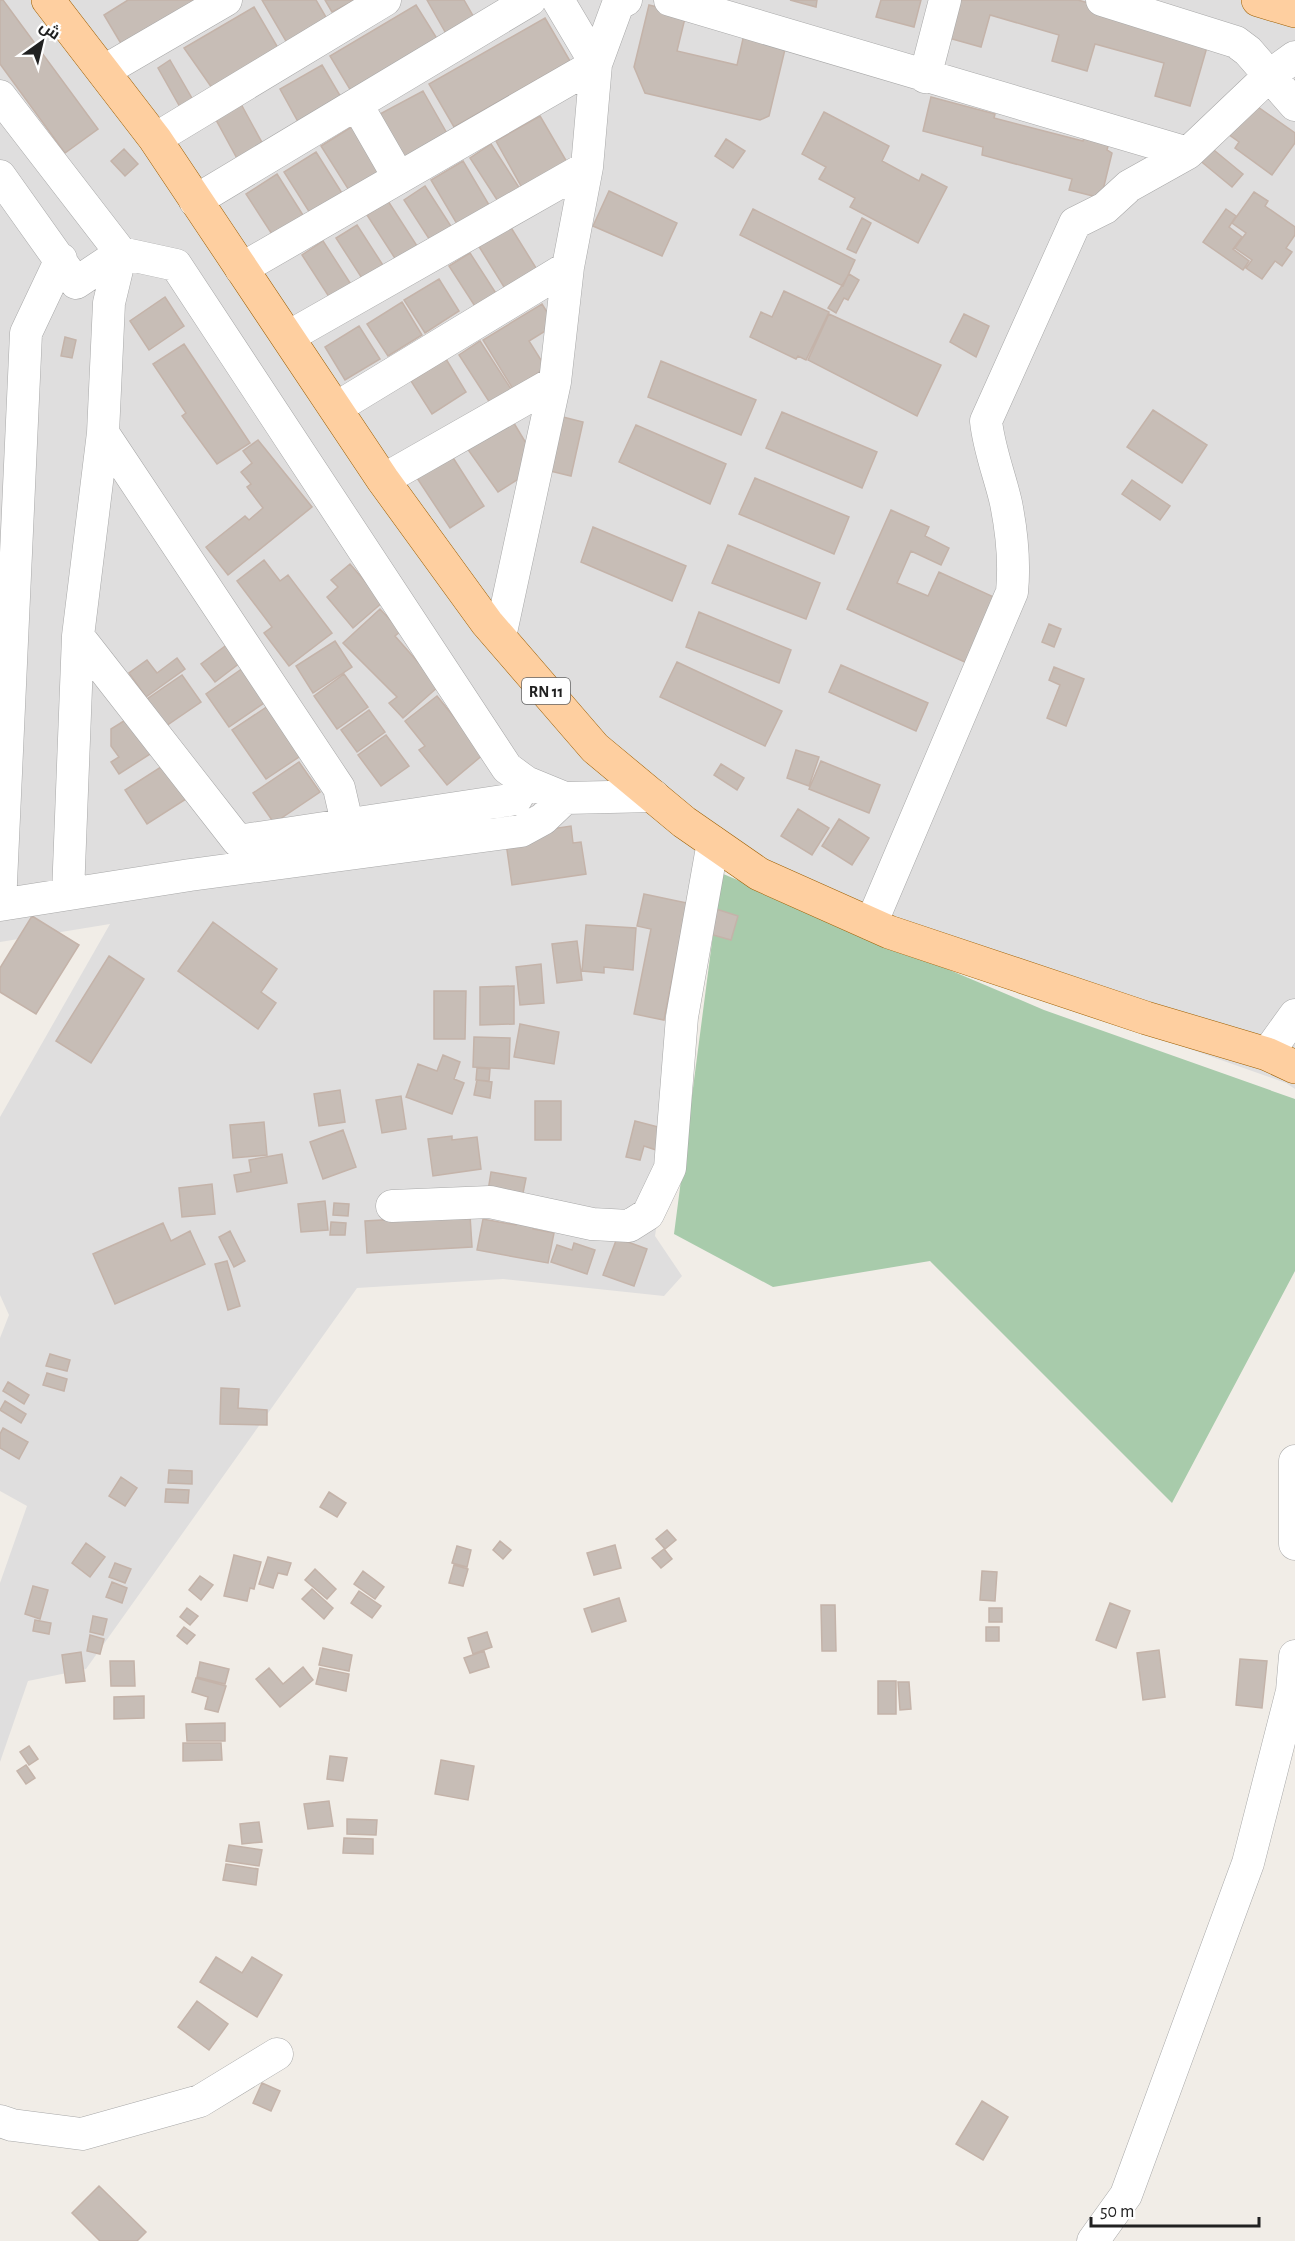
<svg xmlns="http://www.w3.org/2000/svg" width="1295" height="2241" font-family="'Alegreya Sans',Cairo,sans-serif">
<rect width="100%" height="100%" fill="#f1ede7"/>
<path fill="#dfdede" d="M0 0H1295V1089L1286 1083 1000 982 711 861 655 1236 682 1276 664 1296 503 1279 357 1288 86 1669 28 1681 0 1762V1583L27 1506 0 1491V1338L9 1315 0 1295V1117L110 924 0 942Z"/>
<path fill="#a8cbab" d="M721 873 1044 1010 1295 1099V1271L1172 1503 930 1261 773 1287 674 1234Z"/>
<path fill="#c7bdb6" stroke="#c4b3a9" stroke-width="1.5" d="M0 0H3L98 129 65 153 0 64Z
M128 0H213L126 52 104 15Z
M262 0H316L330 24 290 48Z
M325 0H355L332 12Z
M427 0H464L476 21 448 37Z
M790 0H817L816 7Z
M881 0H921L914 27 876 17Z
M956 0H1078L1172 27 1207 47 1190 106 1155 96 1164 63 1095 44 1087 71 1052 61 1059 35 990 15 981 47 945 37Z
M416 5 441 45 354 96 330 56Z
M649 5 686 14 677 51 737 65 745 30 787 41 769 116 760 120 645 93 634 67Z
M254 7 281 53 212 88 184 48Z
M545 18 570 61 454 127 429 84Z
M170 60 193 100 180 107 158 68Z
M322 65 345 104 302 129 280 89Z
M423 91 453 144 409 169 378 115Z
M931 97 995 114 994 118 1083 141 1086 129 1111 135 1107 150 1112 153 1101 198 1069 190 1072 179 982 155 983 147 923 131Z
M1251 102 1295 133V143L1272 175 1235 148 1239 142 1228 134Z
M241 104 265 148 239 162 215 118Z
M824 112 889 146 882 161 919 181 922 174 947 187 918 243 850 207 855 198 819 179 826 167 802 154Z
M540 116 571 169 526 195 496 141Z
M353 126 384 175 352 195 321 146Z
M726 139 745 151 733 168 715 156Z
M491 144 522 192 501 206 470 158Z
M1209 146 1243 174 1232 187 1198 159Z
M124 149 138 164 125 176 111 161Z
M316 152 347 201 315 221 284 172Z
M463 161 492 210 460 229 431 180Z
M277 174 308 223 277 242 246 194Z
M425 186 456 234 435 248 404 200Z
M609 191 677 223 662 256 593 226Z
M1254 192 1268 201 1265 206 1295 227V235L1286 248 1292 252 1282 266 1275 261 1262 279 1246 268 1252 260 1235 248 1246 233 1232 223Z
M388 201 419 249 398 263 367 215Z
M753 209 855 260 843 286 740 235Z
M1226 209 1236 216 1229 227 1242 237 1233 249 1249 261 1243 270 1203 242Z
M862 218 871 223 856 253 847 249Z
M357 225 388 273 367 286 336 238Z
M510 226 541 276 509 295 478 245Z
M323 241 354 289 333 303 302 255Z
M470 253 501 301 480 314 449 266Z
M849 274 859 280 848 300 844 298 836 313 828 308Z
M439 279 459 311 425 333 404 300Z
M784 291 829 312 806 360 798 356 796 359 750 337 761 312 772 317Z
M165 297 184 326 149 350 130 321Z
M402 302 422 335 388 356 367 324Z
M542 304 555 325 529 341 546 368 513 389 483 340Z
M829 314 941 365 917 416 808 360Z
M964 314 989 326 976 357 950 342Z
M359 326 380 359 345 380 325 347Z
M65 337 76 340 72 358 61 356Z
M480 341 511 389 490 403 459 355Z
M184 344 250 443 217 464 182 416 186 413 153 364Z
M446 359 466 392 432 414 411 381Z
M661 361 756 400 741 435 648 397Z
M1153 410 1207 445 1182 483 1127 447Z
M782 412 877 452 862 488 766 448Z
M509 415 532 453 534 469 498 492 464 444Z
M563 417 583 422 571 476 550 471Z
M636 425 726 464 710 504 619 462Z
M258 440 312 507 228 575 206 547 245 516 249 520 263 508 247 487 251 484 241 472 252 463 243 451Z
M450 453 484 506 450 528 415 475Z
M755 478 849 517 834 554 739 514Z
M1132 480 1170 506 1160 520 1122 494Z
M891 510 929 527 925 536 949 548 941 565 911 551 897 583 928 596 939 572 996 598 967 663 847 609Z
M593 527 686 566 672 601 581 562Z
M728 545 820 583 806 619 712 583Z
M264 560 280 581 288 575 332 633 289 666 264 633 272 627 237 581Z
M350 564 383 602 353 628 327 597 338 587 331 580Z
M380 609 401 631 395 636 439 686 403 718 389 703 397 697 343 643Z
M699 612 791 650 779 683 686 647Z
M1049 624 1061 629 1054 647 1042 642Z
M232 641 245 659 215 682 201 664Z
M335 641 352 667 313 693 296 666Z
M177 658 185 669 146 697 129 673 147 660 157 673Z
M677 662 782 711 765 746 660 697Z
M841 665 928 703 916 731 829 692Z
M1054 667 1084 679 1066 726 1047 718 1060 685 1049 680Z
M243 668 267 701 229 727 206 694Z
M344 674 368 707 337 729 314 696Z
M182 675 201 702 166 726 147 699Z
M437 696 484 754 447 785 419 750 425 746 405 721Z
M271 704 305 753 266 779 232 730Z
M369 710 385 732 357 752 341 730Z
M135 714 158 749 119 774 111 762 119 757 111 746V729Z
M386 735 409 766 381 786 358 755Z
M796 750 819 757 809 786 787 778Z
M821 761 880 785 869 813 809 789Z
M299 762 320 792 274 823 253 793Z
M721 764 744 778 737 790 714 775Z
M164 765 186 799 147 824 125 790Z
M798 809 829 828 812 855 781 836Z
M839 819 869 838 852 865 822 846Z
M571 826 573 843 581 842 586 874 512 885 505 836Z
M644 894 687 903 664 1020 634 1014 651 929 637 926Z
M713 908 738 916 731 940 706 933Z
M32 916 79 945 36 1014 0 992V968Z
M213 922 277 969 261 992 276 1003 258 1029 178 971Z
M586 925 636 928 633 970 604 967V973L582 971Z
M577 941 582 980 557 983 552 944Z
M109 956 144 979 91 1063 56 1041Z
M541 964 544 1003 520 1005 516 967Z
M514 986V1024L480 1025V987Z
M434 991H466L465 1039H434Z
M520 1024 559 1032 554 1064 514 1057Z
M474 1037 510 1038 509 1069 473 1067Z
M443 1055 460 1062 454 1079 464 1083 452 1114 406 1097 418 1064 437 1071Z
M477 1068 490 1069 489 1081 476 1080Z
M477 1080 492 1082 490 1098 474 1095Z
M340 1090 345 1122 319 1126 314 1094Z
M401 1096 406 1129 382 1133 376 1100Z
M535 1101H561V1140H535Z
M635 1121 662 1128 656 1150 644 1146 640 1160 626 1157Z
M264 1122 267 1155 233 1158 230 1125Z
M343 1130 356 1167 323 1179 310 1142Z
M452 1136V1140L477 1137 481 1169 433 1176 428 1139Z
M282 1154 287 1183 237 1192 234 1175 251 1172 249 1160Z
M491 1172 526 1178 522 1198 488 1191Z
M212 1184 215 1214 182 1217 179 1188Z
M325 1201 328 1230 301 1232 298 1204Z
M334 1203 349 1204 348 1216 333 1215Z
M470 1215 472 1247 367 1253 365 1221Z
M518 1215 535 1218 533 1229 554 1233 548 1263 477 1250 483 1219 516 1225Z
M331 1222 346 1223 345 1235H330Z
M163 1223 171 1241 190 1231 205 1264 115 1304 93 1254Z
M230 1231 245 1261 234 1267 219 1237Z
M617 1238 647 1249 634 1286 603 1275Z
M574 1243 595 1250 587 1274 551 1262 557 1245 572 1250Z
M227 1261 240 1306 228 1310 215 1264Z
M50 1354 70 1360 67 1371 46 1366Z
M47 1373 67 1379 64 1391 43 1385Z
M8 1382 29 1395 24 1404 3 1391Z
M221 1388 239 1389 238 1408 267 1410V1425L220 1424Z
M5 1401 26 1414 21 1423 0 1410Z
M3 1428 28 1442 19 1459 0 1448V1434Z
M169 1470 192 1471V1484L168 1483Z
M121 1477 137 1488 125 1506 109 1496Z
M166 1489 189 1490 188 1503 165 1502Z
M329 1492 346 1503 337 1517 320 1507Z
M667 1530 676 1540 665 1549 656 1539Z
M500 1541 511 1550 503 1559 493 1550Z
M86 1543 105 1557 90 1577 72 1563Z
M615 1545 621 1568 594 1575 587 1553Z
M457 1546 471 1550 467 1567 452 1563Z
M664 1549 672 1559 661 1568 652 1558Z
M234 1555 261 1562 254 1589 250 1588 247 1601 224 1596Z
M268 1557 291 1563 287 1575 278 1573 273 1588 259 1584Z
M115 1563 131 1569 125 1583 109 1577Z
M454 1565 468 1569 463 1586 449 1583Z
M315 1569 336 1589 327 1599 305 1580Z
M363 1571 384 1587 375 1599 354 1584Z
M982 1571 997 1572 995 1601 980 1600Z
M200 1576 213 1585 201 1600 189 1590Z
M112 1582 127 1588 122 1603 106 1597Z
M33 1586 48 1590 40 1619 25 1614Z
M312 1589 333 1608 324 1619 302 1599Z
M359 1591 381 1606 372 1618 351 1603Z
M619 1598 626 1621 592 1632 584 1609Z
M1110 1603 1130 1611 1116 1648 1096 1640Z
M821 1605H835L836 1651H822Z
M187 1608 198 1616 190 1625 180 1617Z
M989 1608H1002V1622H989Z
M93 1616 107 1619 103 1635 90 1632Z
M35 1620 51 1623 49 1634 33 1631Z
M184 1627 195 1635 187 1644 177 1636Z
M986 1627H999V1641H986Z
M487 1632 492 1647 473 1654 468 1638Z
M90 1635 104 1639 100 1654 87 1651Z
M323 1648 352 1655 349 1671 319 1665Z
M1159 1650 1165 1697 1143 1700 1137 1653Z
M484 1651 489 1667 470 1673 464 1658Z
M81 1652 85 1681 66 1683 62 1655Z
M1240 1659 1267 1661 1262 1708 1236 1705Z
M110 1661H134L135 1686H111Z
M200 1662 229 1669 225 1684 197 1677Z
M303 1667 313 1680 280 1707 256 1679 269 1668 283 1684Z
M320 1668 349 1674 346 1691 316 1684Z
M196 1678 226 1686 218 1712 205 1709 208 1697 192 1692Z
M878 1681H896V1714H878Z
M898 1682H909L911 1709 900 1710Z
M144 1696V1718L114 1719V1697Z
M225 1723V1741H187L186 1724Z
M183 1743H221L222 1760 183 1761Z
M29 1746 38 1759 29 1765 20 1752Z
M330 1756 347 1758 343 1781 327 1779Z
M441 1760 474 1766 468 1800 435 1794Z
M26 1765 35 1778 26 1784 17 1771Z
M329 1801 333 1826 308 1829 304 1804Z
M347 1819 377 1820 376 1835 347 1834Z
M259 1822 262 1842 242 1844 240 1824Z
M344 1838 373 1839V1854L343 1853Z
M229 1845 262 1850 259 1866 226 1861Z
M226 1864 258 1869 256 1885 223 1880Z
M216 1957 242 1973 252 1957 282 1975 257 2017 200 1982Z
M197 2001 228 2024 209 2050 178 2027Z
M262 2083 280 2091 271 2111 253 2103Z
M982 2101 1008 2117 983 2160 956 2144Z
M99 2186 146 2232 137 2241H100L72 2213Z"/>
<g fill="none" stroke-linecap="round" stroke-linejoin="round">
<g stroke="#a8a8a8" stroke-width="33">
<path id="minor" d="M670 0 1188 153
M1102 0 1236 42 1248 51 1295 105
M104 71 226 0
M925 77 945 0
M0 96 121 253 76 283 0 176
M357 105 399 178
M155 139 385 0
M195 201 530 0
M241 269 596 64 558 0
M288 337 587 167
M336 408 568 267
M103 433 339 788 348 827
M383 480 555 382
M78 636 238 841 516 799 526 782
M500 637 555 382 568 267 587 167 596 64 618 4 626 0
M68 894 78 636 103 433 109 303 121 253 176 265 507 768 526 782 565 798 654 796
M0 905 26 333 61 259
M0 905 190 875 521 831 543 819 565 798
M871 924 1012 592C1015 561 1012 533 1006 503 1000 476 989 450 986 421L1075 223 1105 208 1129 186 1188 153 1270 75 1295 57
M1267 1054 1295 1015
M392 1206 490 1202 592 1224 629 1226 648 1214 670 1168 682 1017 713 842
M1295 1461V1544
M0 2121 12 2125 82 2134 200 2101 277 2054
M1093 2241 1126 2195 1248 1863 1292 1691 1295 1656"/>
</g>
<g stroke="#9e5f00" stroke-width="34">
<path id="major" d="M48 0 155 139 383 480 487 623 595 748 684 822 759 874 889 932 1146 1018 1267 1054 1295 1067
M1258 0 1295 11"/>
</g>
<use href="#minor" stroke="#fff" stroke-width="32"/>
<use href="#major" stroke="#fecfa0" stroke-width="33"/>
</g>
<g text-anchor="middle" stroke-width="4.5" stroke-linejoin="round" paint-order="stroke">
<rect fill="#fff" stroke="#646464" stroke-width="1.5" x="522" y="678" width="48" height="26" rx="4.5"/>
<g font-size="16" font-weight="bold" fill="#212121">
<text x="546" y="697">RN 11</text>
</g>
</g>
<g transform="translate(42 42) rotate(34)" stroke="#ffffff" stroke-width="4.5" paint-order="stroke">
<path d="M0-4.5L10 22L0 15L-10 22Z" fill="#212121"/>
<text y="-9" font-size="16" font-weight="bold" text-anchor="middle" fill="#212121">ش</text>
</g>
<path d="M1091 2217v9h168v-9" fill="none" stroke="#212121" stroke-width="3"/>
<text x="1100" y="2217" font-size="18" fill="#212121" stroke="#ffffff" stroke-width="4.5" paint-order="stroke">50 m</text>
</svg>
